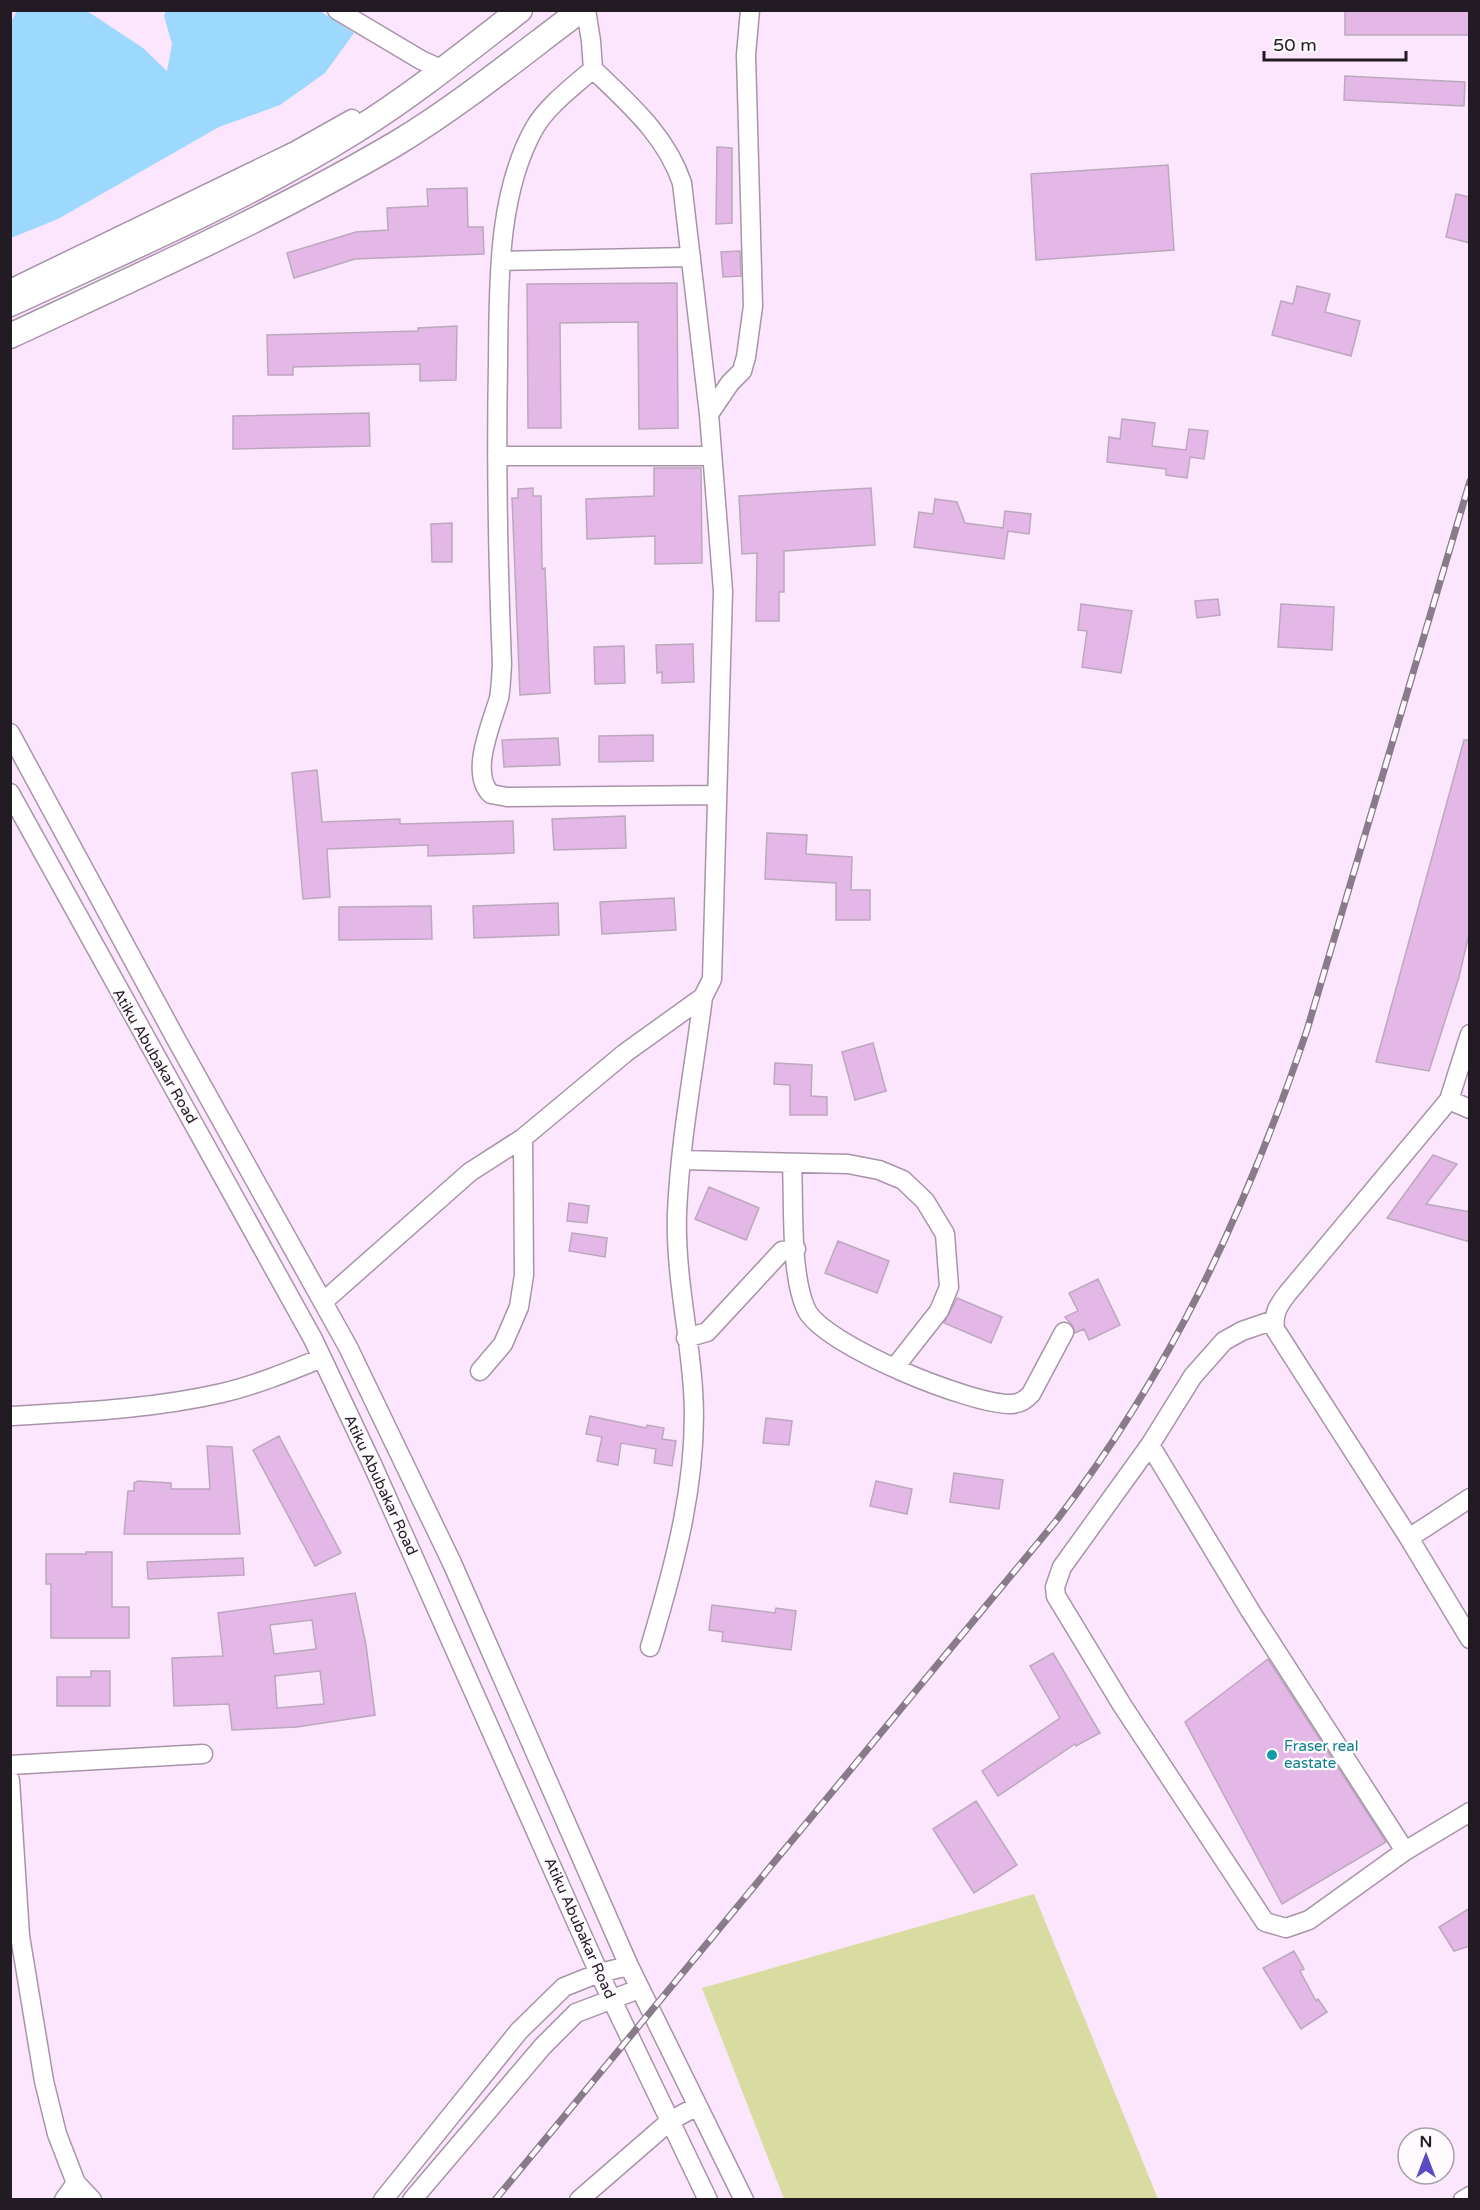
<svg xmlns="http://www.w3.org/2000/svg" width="1480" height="2210" font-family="'Varela Round',sans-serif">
<rect width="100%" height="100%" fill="#fce6fd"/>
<path fill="#d9dca1" d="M1034 1894 1158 2199H784L702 1988Z"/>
<path fill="#9dd9fe" d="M17 11H87L143 48 167 71 172 44 164 16 166 11H320L354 33 325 73 280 105 219 127 58 219 11 238 10 24Z"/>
<path fill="#e3b7e6" stroke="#bca8be" stroke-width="1.5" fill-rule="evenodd" d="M1345 10H1470V35H1345Z
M1345 76 1465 82 1464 106 1344 100Z
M717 147 732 148V223L716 224Z
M1168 165 1174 250 1036 260 1031 174Z
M467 188 468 227H483L484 254 355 259 294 278 287 253 356 232 388 230 387 208 428 206 427 189Z
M1456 194 1470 197V243L1446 237Z
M740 251 741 276 723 277 721 252Z
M677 283 678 428 639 429 638 322 560 323 561 428H528L527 284Z
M1297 286 1330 294 1325 312 1360 321 1351 356 1272 335 1281 301 1293 304Z
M457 326 456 380 420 381V364L293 367V375H268L267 335 418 331V328Z
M369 413 370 446 233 449V416Z
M1122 419 1155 423 1152 446 1186 450 1189 429 1208 431 1204 459 1190 457 1187 478 1166 475V469L1107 462 1109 437 1120 439Z
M654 468H701L702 563 655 564V536L587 539 586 499 654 496Z
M533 488V496H541L542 569 545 568 550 693 520 695 512 498H518V489Z
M871 488 875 545 784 551V592H779V621H756L757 553 742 554 739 496Z
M935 499 957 502 965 523 1003 528 1005 511 1031 514 1029 534 1008 531 1004 559 914 547 919 512 933 514Z
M452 523V562H432L431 524Z
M1218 599 1220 615 1197 618 1195 601Z
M1081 604 1132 611 1121 673 1082 667 1087 631 1078 630Z
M1281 604 1334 607 1332 650 1278 647Z
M693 644 694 682 662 683V672L657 673 656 645Z
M624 646 625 683 595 684 594 647Z
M653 735V761L599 762V736Z
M558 738 560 765 504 767 502 740Z
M1464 740H1470V930L1459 977 1429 1071 1376 1062Z
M317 770 322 822 400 819V824L513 821 514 853 428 856V845L327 849 330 897 303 899 292 773Z
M625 816 626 848 554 850 552 819Z
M767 833 807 835 806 854 852 857 851 890H870V920H836V883L765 879Z
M674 898 676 930 602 934 600 902Z
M558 903 559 935 474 938 473 906Z
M431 906 432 939 339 940V907Z
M873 1043 886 1091 855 1100 842 1052Z
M775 1063 812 1065 811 1096 827 1097V1115H790V1085L774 1084Z
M1433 1155 1457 1164 1426 1204 1470 1212V1242L1387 1218Z
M709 1187 759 1208 746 1240 695 1219Z
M569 1203 589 1206 587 1223 567 1221Z
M572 1233 607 1238 605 1257 569 1251Z
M838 1241 889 1261 877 1293 825 1273Z
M1098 1279 1120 1325 1089 1340 1084 1329 1075 1333 1073 1326 1065 1317 1078 1311 1069 1293Z
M957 1298 1002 1317 991 1343 944 1323Z
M590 1416 646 1428 647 1425 664 1428 662 1439 676 1441 672 1466 654 1463 656 1449 621 1443 618 1465 597 1461 602 1437 586 1434Z
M766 1418 792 1421 789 1445 763 1443Z
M279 1436 341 1553 315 1566 253 1450Z
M207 1446 232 1447 240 1534H124L128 1491H134V1483L138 1481 171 1483V1489H210Z
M954 1473 1003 1480 999 1509 950 1502Z
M876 1481 912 1489 907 1514 870 1506Z
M86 1552H112V1607H129V1638H51V1584H46V1554H86Z
M243 1558 244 1575 148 1579 147 1562Z
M355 1593 366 1645 375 1715 297 1727 232 1730 229 1704 174 1706 172 1658 223 1656 218 1613ZM312 1620 316 1649 274 1654 270 1625ZM320 1671 324 1704 277 1708 275 1676Z
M712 1605 775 1613 776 1608 796 1611 791 1650 722 1641 723 1632 709 1630Z
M1053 1653 1100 1733 1076 1746 1075 1744 998 1796 982 1771 1060 1718 1030 1666Z
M1268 1659 1386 1842 1282 1904 1185 1722Z
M91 1671H110V1706H57V1677H91Z
M976 1801 1017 1865 974 1893 933 1829Z
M1470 1908V1946L1454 1951 1439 1927Z
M1294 1951 1304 1969 1300 1971 1316 2001 1318 1999 1327 2012 1301 2029 1263 1968Z"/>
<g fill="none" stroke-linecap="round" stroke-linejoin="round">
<g stroke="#a894a9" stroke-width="21">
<path id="minor" d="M337 10 421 60 443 70
M586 10 591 41 593 69C628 103 666 135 682 183L709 414 723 591 712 979 703 997C694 1069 680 1141 677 1213 675 1273 689 1330 693 1389 699 1477 675 1564 650 1647
M593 69C574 86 548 105 535 127 496 195 499 288 498 364 496 464 498 564 502 665 501 676 501 688 499 698 492 723 469 773 491 794L507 797 716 795
M501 261 691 257
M10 289 295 151 352 119
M709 414 730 383 742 371 746 357 753 306 746 55 750 10
M497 456H712
M10 733 176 1039 348 1347 452 1563 629 1966 744 2200
M10 793 313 1339 373 1466 599 1973 708 2200
M1470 1034 1449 1100 1287 1294C1278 1306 1273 1313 1275 1329L1409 1538 1470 1639
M1449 1100 1470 1109
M682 1160 848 1164 879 1170 903 1180 925 1201 945 1234 949 1287 939 1311 895 1367
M792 1164C794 1204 790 1274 806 1309 822 1345 974 1406 1012 1404 1021 1403 1025 1400 1031 1394L1064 1332
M324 1301 470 1172 523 1138 625 1053 703 997
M1274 1320 1242 1331 1224 1341 1193 1376 1150 1445 1062 1567 1055 1587 1056 1596 1122 1705 1265 1922 1286 1928 1309 1920 1405 1851 1470 1812
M686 1338 707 1332 782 1251 796 1249
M480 1371 503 1344 519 1307 524 1275 523 1138
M10 1416C81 1412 152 1409 222 1393 256 1385 290 1371 322 1358
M1150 1445 1251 1612 1405 1851
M1409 1538 1470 1498
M10 1765 203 1754
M10 1780 20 1936 44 2081 57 2134 76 2183 92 2200
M64 2200 76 2183
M383 2200 519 2031 564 1987 599 1973 629 1966
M412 2200 543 2046 576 2013 639 1989
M579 2200 670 2121 697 2106
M1463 2200 1470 2196"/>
</g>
<g stroke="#a894a9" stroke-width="27">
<path id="major" d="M10 304C127 250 246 199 355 131 413 95 466 52 520 10
M10 336C140 275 273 216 397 143 460 105 522 54 581 10"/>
</g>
<use href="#minor" stroke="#fff" stroke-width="18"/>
<use href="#major" stroke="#fff" stroke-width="24"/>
<g stroke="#897b8a" stroke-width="7">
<path id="rail" d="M495 2200 1056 1521C1172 1370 1246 1210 1307 1030L1470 481"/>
</g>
<use href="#rail" stroke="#fefafe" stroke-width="4.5" stroke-dasharray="14" stroke-linecap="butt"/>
</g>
<circle fill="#0f9aa8" stroke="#fefafe" stroke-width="2" cx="1272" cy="1755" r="6"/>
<g text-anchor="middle" stroke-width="4.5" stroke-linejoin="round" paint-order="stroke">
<g font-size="15" fill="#231b23" stroke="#fefafe">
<text transform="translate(155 1056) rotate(60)" y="5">Atiku Abubakar Road</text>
<text transform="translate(381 1485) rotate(65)" y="5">Atiku Abubakar Road</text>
<text transform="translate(580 1928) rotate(66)" y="5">Atiku Abubakar Road</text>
</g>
<g font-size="15" fill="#0d838f" stroke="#fefafe" text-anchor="start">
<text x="1284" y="1751">Fraser real<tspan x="1284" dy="17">eastate</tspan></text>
</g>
</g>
<rect width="1480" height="2210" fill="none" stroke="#231b23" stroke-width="24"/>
<g transform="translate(1426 2156)"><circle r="28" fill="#fefafe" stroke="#a6a1a6" stroke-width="1.5"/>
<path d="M0-4.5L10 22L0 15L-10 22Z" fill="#5a4bc3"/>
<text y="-9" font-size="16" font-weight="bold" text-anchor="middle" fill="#231b23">N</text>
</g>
<path d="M1264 51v9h142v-9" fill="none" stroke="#231b23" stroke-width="3"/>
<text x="1273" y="51" font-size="18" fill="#231b23" stroke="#fefafe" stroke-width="4.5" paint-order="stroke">50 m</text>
</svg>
